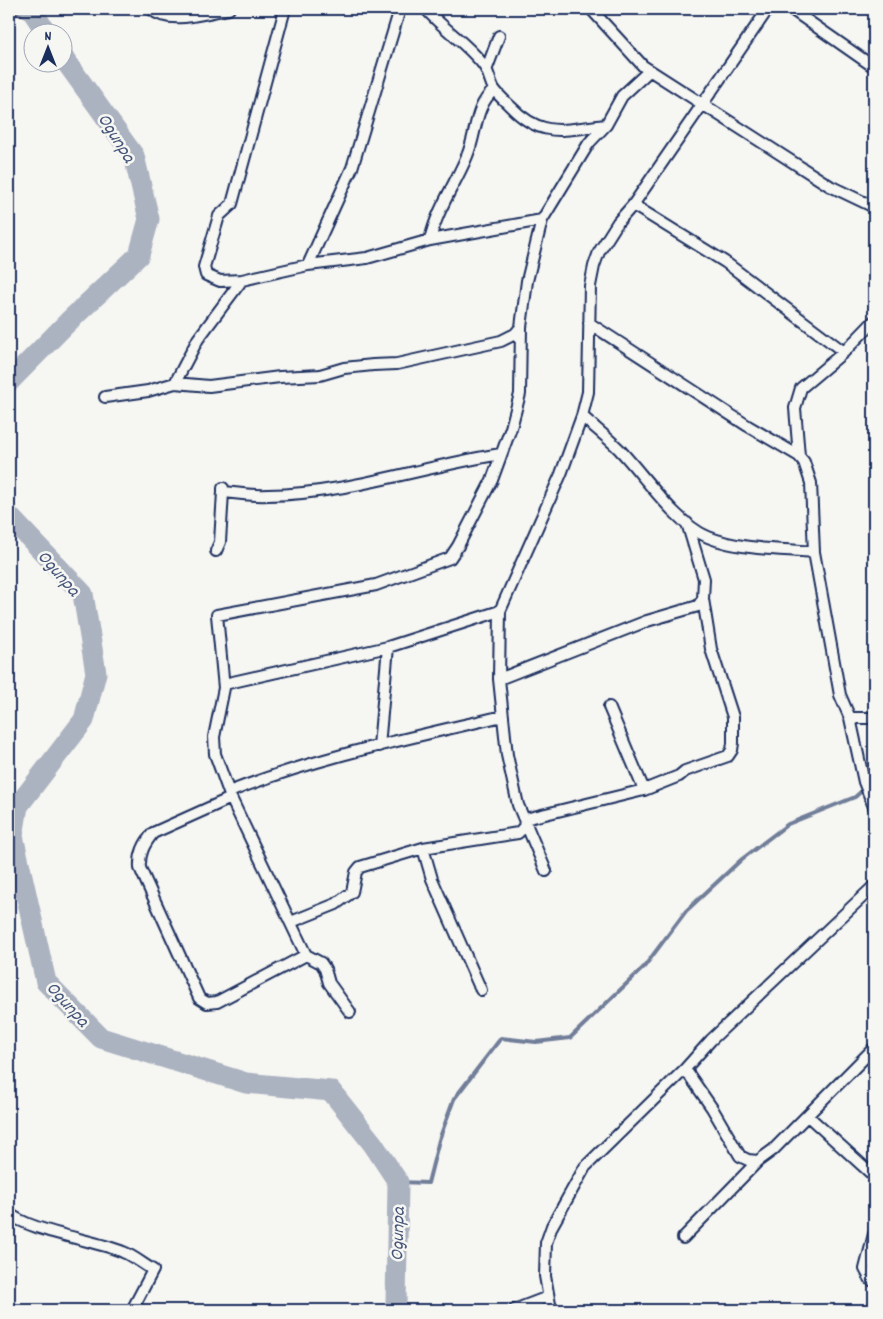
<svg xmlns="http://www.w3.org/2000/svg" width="883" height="1319" font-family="Dekko,sans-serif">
<rect width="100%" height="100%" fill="#f6f6f2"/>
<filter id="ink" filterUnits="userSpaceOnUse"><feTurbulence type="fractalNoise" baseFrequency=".02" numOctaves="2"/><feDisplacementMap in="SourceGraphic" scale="10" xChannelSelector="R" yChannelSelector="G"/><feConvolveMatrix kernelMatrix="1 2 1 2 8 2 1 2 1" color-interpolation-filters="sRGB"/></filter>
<g filter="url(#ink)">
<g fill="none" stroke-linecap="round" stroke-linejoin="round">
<path stroke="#717e99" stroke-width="4" d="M9 12 37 18
M398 1182 428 1183 439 1140 454 1099 501 1038 536 1042 570 1038 644 967 686 911 742 859 788 824 855 797 874 780"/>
<path stroke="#abb2c0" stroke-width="21" d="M31 9 46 32
M9 382 68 322 139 255 149 219 134 156 62 56
M9 516 83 594 96 673 84 720 18 806 13 836 46 982 101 1038 246 1083 331 1091 373 1144 398 1182 396 1305 394 1310"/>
<g stroke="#1b2f5e" stroke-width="14">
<path id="minor" d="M151 9C170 26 206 12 229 9
M426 9C443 29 465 42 481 62 489 70 489 80 494 89 498 95 505 101 510 106 543 140 564 129 606 125
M591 9 643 66 830 186 874 207
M791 9 874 67
M487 68 499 36
M633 205 725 262 844 352
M430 240C437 209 455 185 467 156 477 133 474 107 494 90
M308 265 352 168 400 9
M242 280 220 281 206 275 204 267 219 216 232 204 285 9
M589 323 748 426 799 456 804 462 811 483 814 552 840 695 850 718 864 782 874 807
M175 383 198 339 242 280 308 265 367 258 430 240 542 220
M105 397 148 391 175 383 209 386 280 377 320 375 344 368 373 365 397 364 501 341 515 334 521 327
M582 416C594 427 607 437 619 449 643 474 676 524 708 537 740 550 780 549 814 552
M799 456 795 408 801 388 844 352 874 321
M223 488V492C238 493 253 496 268 495 347 494 424 466 501 454
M216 551 220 542 223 492
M499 679 647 621 698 606 703 599
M224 684 388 647 500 611
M609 707 644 790
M850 718H874
M379 746 388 647
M229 792C317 757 410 738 503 716
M231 798 153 833C144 844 139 854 140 868L199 998 207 1003 217 1002 306 955
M423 848 432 879 481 990
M546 871 518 805 507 755 499 679 500 611 561 474 582 416 588 392 590 286 594 266 599 252 618 222 633 205 768 9
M291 922 336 904 352 892 356 872 360 867 423 848 518 833 524 827 525 819 644 790 679 776 685 771 728 756 732 750 733 743V717L711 649 703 599 704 579 687 523
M350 1012 329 983 325 969 321 963 306 955 231 798 215 754 214 737 224 688 217 615 376 585 450 558 458 546 492 480 511 428 520 394 521 327 527 281 542 220 589 143 606 125 622 96 649 71
M685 1069 712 1108 740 1156 748 1160 758 1161
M808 1116 874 1176
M9 1213C28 1231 95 1240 123 1252 133 1256 143 1264 153 1270L132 1310
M874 1234 865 1269 871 1280 874 1281
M683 1238 758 1161 773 1150 874 1048
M514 1310 548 1297
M551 1310 545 1276 546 1243 552 1226 585 1167 685 1069 711 1040 874 886"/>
</g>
<use href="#minor" stroke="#f6f6f2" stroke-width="10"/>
</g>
</g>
<g text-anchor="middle" stroke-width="5" stroke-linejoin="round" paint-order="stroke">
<g font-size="19" font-style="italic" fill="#46567b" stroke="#f6f6f2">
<text transform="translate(118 137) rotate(58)" y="7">Ogunpa</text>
<text transform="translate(60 572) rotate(49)" y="7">Ogunpa</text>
<text transform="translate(69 1003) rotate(48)" y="7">Ogunpa</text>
<text transform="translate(396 1234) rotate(-88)" y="7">Ogunpa</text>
</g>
</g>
<rect width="883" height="1319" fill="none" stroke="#f6f6f2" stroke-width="30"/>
<rect x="15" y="15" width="853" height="1289" fill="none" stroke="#1b2f5e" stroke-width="2" filter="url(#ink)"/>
<g transform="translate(48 48)"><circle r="24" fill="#f6f6f2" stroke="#9ea6b7"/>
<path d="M0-4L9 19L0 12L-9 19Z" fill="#1b2f5e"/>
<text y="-8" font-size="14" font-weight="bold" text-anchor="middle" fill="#1b2f5e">N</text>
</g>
</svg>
